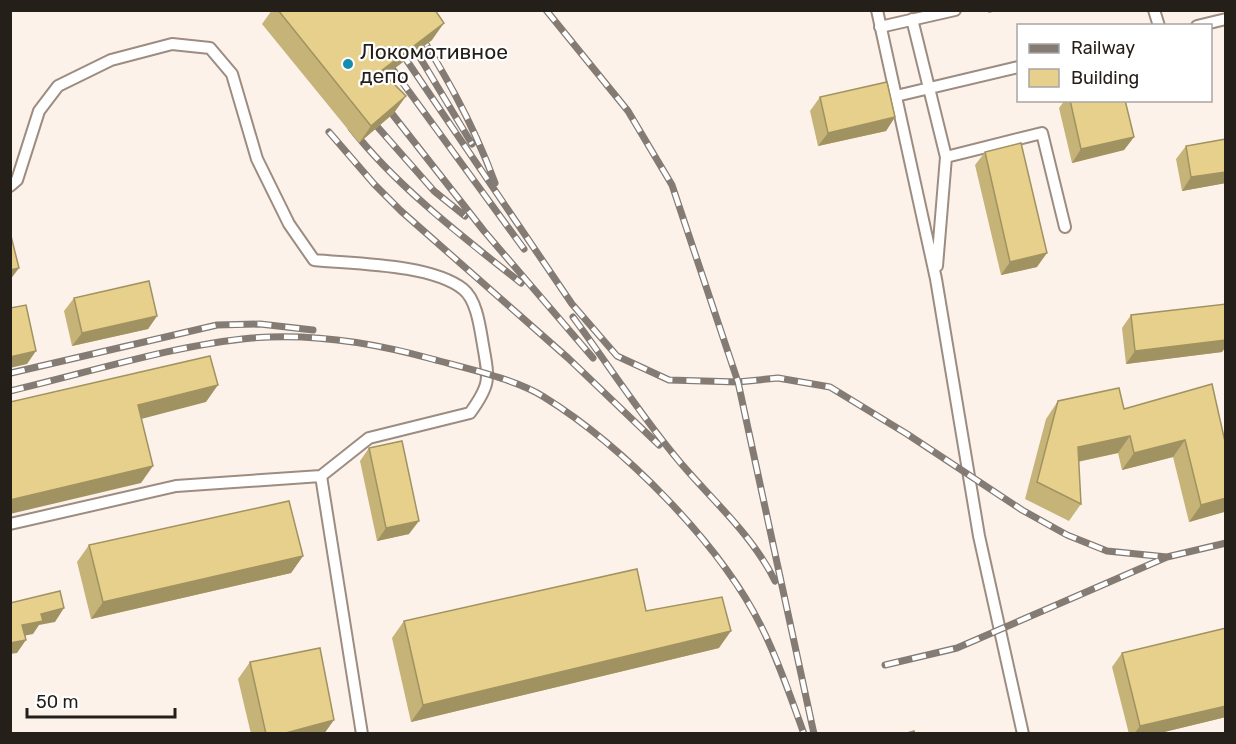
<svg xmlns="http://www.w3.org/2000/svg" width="1236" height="744" font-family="Rubik,sans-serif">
<rect width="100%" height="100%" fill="#fdf2ea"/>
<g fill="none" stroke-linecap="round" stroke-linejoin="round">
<g stroke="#9d8c80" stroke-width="14">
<path id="lane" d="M877 10 936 279 979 536 1023 734
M1154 10 1159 26
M912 19 946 157 937 266
M1197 26 1226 19
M880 27 955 10
M896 96 1018 67
M946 157 1042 133 1065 227
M10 186 17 180 39 111 58 86 111 60 172 44 210 48 232 74 257 159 289 224 314 260C355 264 431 264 463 289 477 300 480 328 483 345 489 379 491 384 470 413L369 438 321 476
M10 524 176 486 321 476 362 734"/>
</g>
<use href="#lane" stroke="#fff" stroke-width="10"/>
<g stroke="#837b74" stroke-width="7">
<path id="rail" d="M405 10C442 69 471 118 495 183
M546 10 628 111 672 185 738 382 814 734
M413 46 472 144
M401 52 572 304 617 356 669 380 738 382 778 378 830 387 907 434 1022 510 1067 535 1107 551 1167 557
M383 56 524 249
M382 101 484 231 593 358
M367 115 434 191 465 216
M351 128C395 185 464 238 521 283
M329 132 374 184 401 211 568 358 659 445
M573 317C607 363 638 411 674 455 708 497 751 532 775 581
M11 373 217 325 260 324 313 330
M10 391C87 373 174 345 252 338 311 333 375 343 432 359 465 368 516 379 544 397 623 446 721 544 762 628 779 662 791 698 804 734
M885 665 957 648 1167 557 1226 543"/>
</g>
<use href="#rail" stroke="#fff" stroke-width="4.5" stroke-dasharray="14" stroke-linecap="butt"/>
</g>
<path fill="#c6b378" d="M272 10H435L432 40 385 75 394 113 359 143 262 24Z
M820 97 895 117 886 131 818 146 810 111Z
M1065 100H1125L1134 137 1124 150 1072 163 1059 108Z
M1226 139V183L1182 191 1176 159 1186 146Z
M985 152 1037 267 1001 275 975 165Z
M74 298 157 316 148 329 72 346 64 311Z
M1131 315 1222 352 1126 364 1122 328Z
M1212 384 1224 512 1189 522 1173 457 1122 470 1118 453 1078 462 1081 504 1069 521 1025 499 1046 419 1058 401 1124 409Z
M369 448 409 534 377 541 360 461Z
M89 545 303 556 291 573 91 619 77 562Z
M646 611 719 648 411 722 392 638 404 621Z
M1226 628V717L1156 734H1129L1112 667 1122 653Z
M250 662 324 734H251L238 679Z"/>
<path fill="#a19261" d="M990 10H1003L988 13Z
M444 23 432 40 369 88 381 71Z
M406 96 394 113 359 143 371 126Z
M895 117 886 131 818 146 828 133Z
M1134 137 1124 150 1072 163 1081 149Z
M1226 172V183L1182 191 1191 177Z
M1047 253 1037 267 1001 275 1010 262Z
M19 268 10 280V270Z
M157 316 148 329 72 346 82 333Z
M1226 340V347L1222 352 1126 364 1135 351Z
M36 351 27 364 10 368V357Z
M218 385 206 402 126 423 138 405Z
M1130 436 1118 453 1066 464 1078 447Z
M1185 440 1173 457 1122 470 1134 453Z
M153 466 141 483 10 514V500Z
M1226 498V510L1224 512 1189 522 1201 505Z
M419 521 409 534 377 541 386 528Z
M303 556 291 573 91 619 103 602Z
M64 608 55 622 39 625 33 634 13 638 22 625 41 614Z
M731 631 719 648 411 722 423 705Z
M26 640 17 653 10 654V643Z
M1226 706V717L1156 734H1134L1140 726Z
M334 720 324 734H282Z"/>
<path fill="#e6d08b" stroke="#a19261" stroke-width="1.5" d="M278 10H435L444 23 381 71 406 96 371 126Z
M887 82 895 117 828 133 820 97Z
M1070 100H1125L1134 137 1081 149Z
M1226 139V172L1191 177 1186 146Z
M1021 143 1047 253 1010 262 985 152Z
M10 232 19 268 10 270Z
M149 281 157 316 82 333 74 298Z
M1226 304V340L1135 351 1131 315Z
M26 305 36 351 10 357V308Z
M210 356 218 385 138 405 153 466 10 500V402Z
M1212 384 1226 446V498L1201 505 1185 440 1134 453 1130 436 1078 447 1081 504 1037 482 1058 401 1119 388 1124 409Z
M402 441 419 521 386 528 369 448Z
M289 501 303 556 103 602 89 545Z
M637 569 646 611 722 597 731 631 423 705 404 621Z
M60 591 64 608 41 614 43 621 22 625 26 640 10 643V603Z
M1226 628V706L1140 726 1122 653Z
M320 648 334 720 282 734H266L250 662Z
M914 731 915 734H904Z"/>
<circle fill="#138daf" stroke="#fff" stroke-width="2" cx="348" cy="64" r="6"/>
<g text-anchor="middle" stroke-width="4.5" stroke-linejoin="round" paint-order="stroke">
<g font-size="21" fill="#251f1a" stroke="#fff" text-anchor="start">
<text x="360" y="59">Локомотивное<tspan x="360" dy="24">депо</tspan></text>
</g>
</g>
<rect width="1236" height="744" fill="none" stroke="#251f1a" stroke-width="24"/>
<rect x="1017" y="24" width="195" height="78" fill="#ffffff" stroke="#a8a5a3" stroke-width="1.5"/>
<rect x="1029" y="44" width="30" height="9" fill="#837b74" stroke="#a8a5a3" stroke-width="1.5"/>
<text x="1071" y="54" font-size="18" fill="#251f1a">Railway</text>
<rect x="1029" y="69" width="30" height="18" fill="#e6d08b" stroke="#a8a5a3" stroke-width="1.5"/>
<text x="1071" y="84" font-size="18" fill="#251f1a">Building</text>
<path d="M27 708v9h148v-9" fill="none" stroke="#251f1a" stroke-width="3"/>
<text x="36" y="708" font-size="18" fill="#251f1a" stroke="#ffffff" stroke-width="4.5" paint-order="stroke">50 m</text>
</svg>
